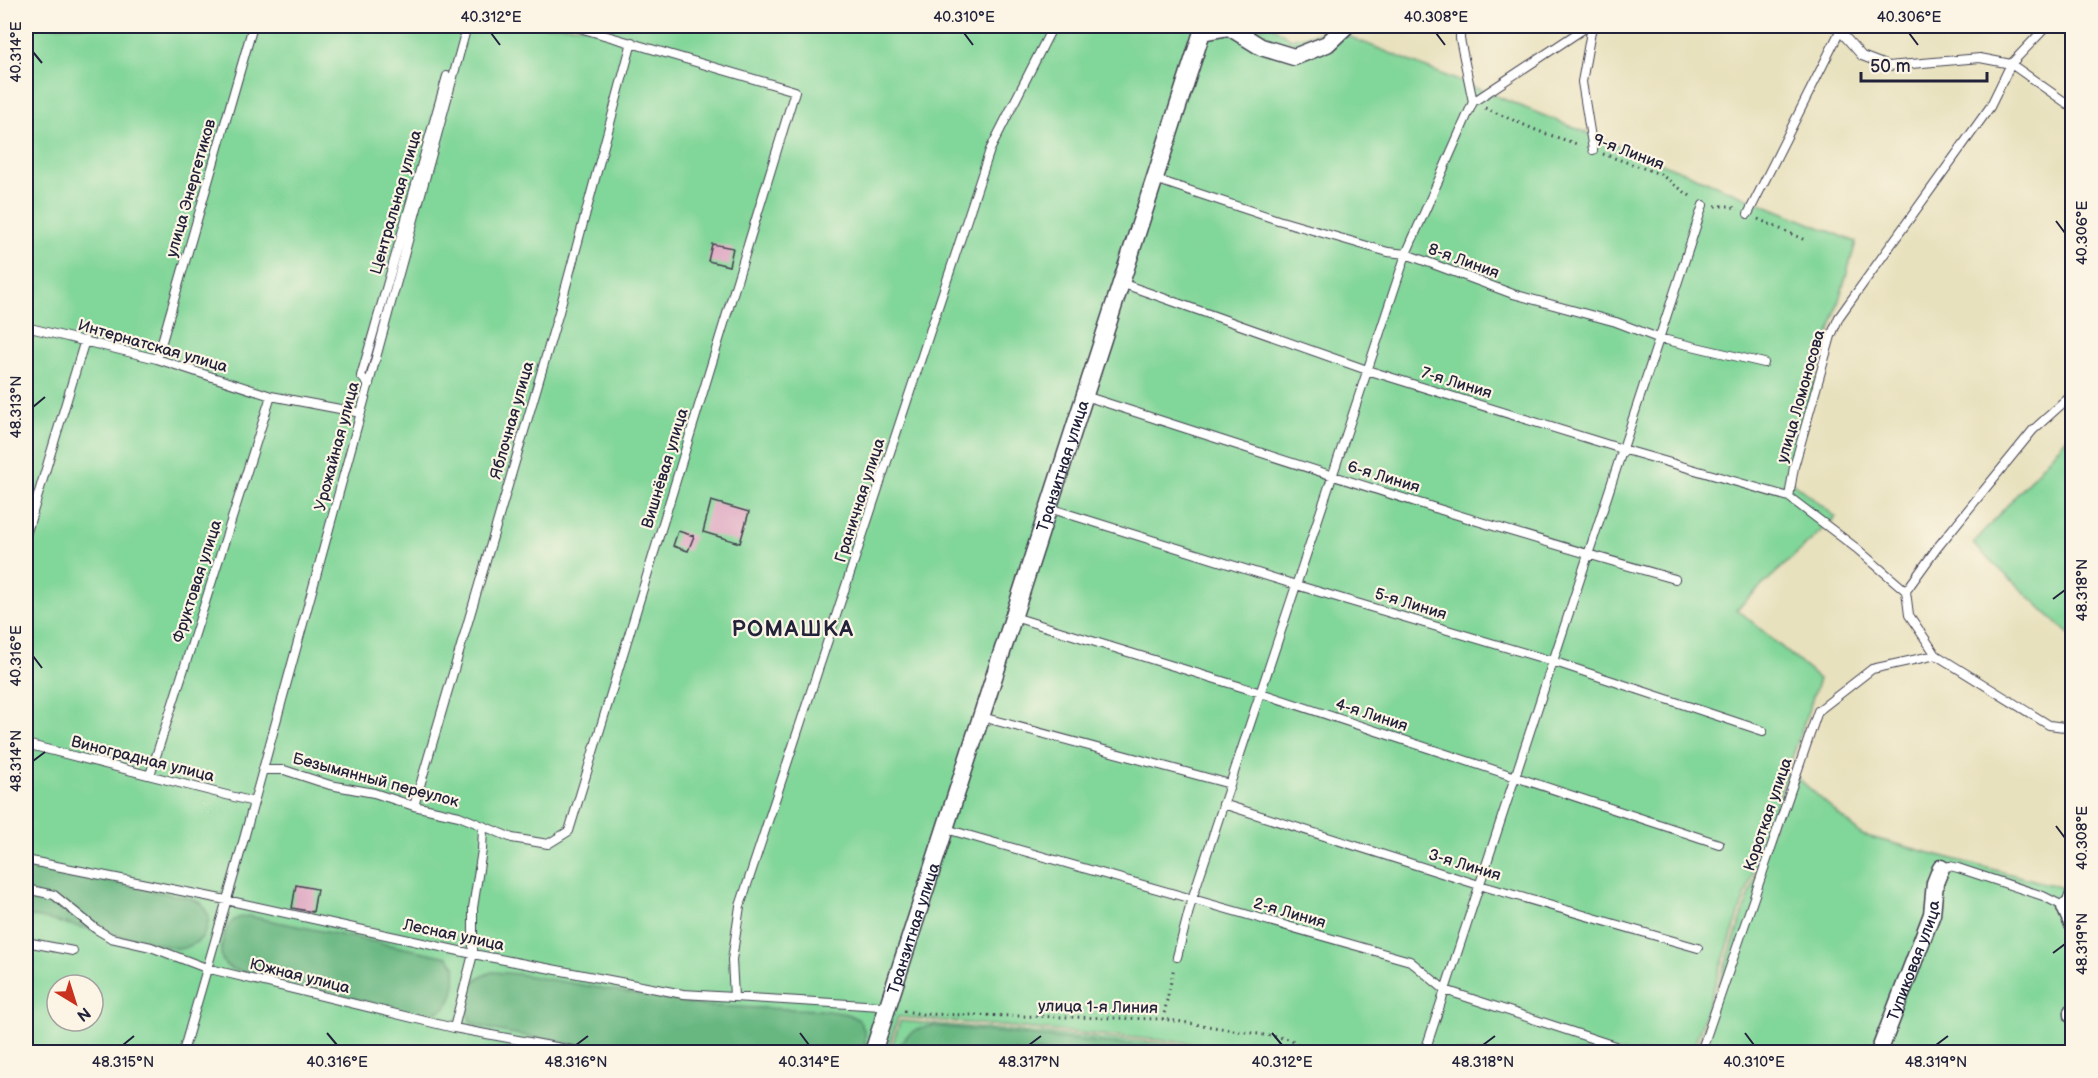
<svg xmlns="http://www.w3.org/2000/svg" width="2098" height="1078" font-family="'Balsamiq Sans',sans-serif">
<rect width="100%" height="100%" fill="#fcf5e5"/>
<filter id="ink" filterUnits="userSpaceOnUse"><feTurbulence type="fractalNoise" baseFrequency=".0167" numOctaves="2"/><feDisplacementMap in="SourceGraphic" scale="12" xChannelSelector="R" yChannelSelector="G"/><feConvolveMatrix kernelMatrix="1 2 1 2 8 2 1 2 1" color-interpolation-filters="sRGB"/></filter>
<filter id="wash" filterUnits="userSpaceOnUse"><feTurbulence type="fractalNoise" baseFrequency=".008" numOctaves="4" result="noise"/><feDisplacementMap in="SourceGraphic" scale="24" xChannelSelector="R" yChannelSelector="G"/><feGaussianBlur stdDeviation="1.35" result="paint"/><feColorMatrix in="noise" values="0 0 0 0 0 0 0 0 0 0 0 0 0 0 0 0 0 1.4 0 .05"/><feComposite in="paint" operator="in"/></filter>
<g filter="url(#wash)">
<rect width="100%" height="100%" fill="#e8e1be"/>
<path fill="#81d699" stroke="#527c6a" stroke-width="1.5" fill-rule="evenodd" d="M26 26H1273L1290 39 1333 30 1856 242 1787 478 1836 517 1737 609 1819 679 1692 1052H1295L898 1017 887 1052H26ZM57 985H93V1021H57Z
M2072 432V637L1973 544Z
M1791 772 1862 835 2067 889 2072 900V1052H1696Z
M900 1021 1264 1052H890Z"/>
<path fill="#68b781" stroke="#456c5e" stroke-width="1.5" d="M26 865 189 898 201 903 209 916C207 936 199 945 179 949L26 915Z
M248 916 448 957 455 966C457 992 452 1014 422 1015L233 969C230 968 227 967 225 964 216 955 225 926 234 920 238 917 244 917 248 916Z
M492 972 517 974 705 1006 820 1010 848 1014 859 1020 865 1032V1046L862 1052H613L494 1030 478 1026 470 1021C467 1009 468 987 478 978 482 976 488 974 492 972Z
M932 1026 1204 1052H896C906 1034 911 1029 932 1026Z"/>
<g id="blocks">
<path fill="#dfa9c3" d="M712 244 733 248 729 266 708 261Z
M711 501 749 512 740 543 703 532Z
M678 531 694 536 688 551 673 546Z
M296 885 317 889 313 912 292 908Z"/>
</g>
</g>
<g filter="url(#ink)">
<use href="#blocks" fill-opacity="0" stroke="#403f4f" stroke-width="1.5"/>
<g fill="none" stroke-linecap="round" stroke-linejoin="round">
<g stroke="#403f4f" stroke-width="10">
<path id="service" d="M1592 26 1582 82 1593 150
M1833 26 1840 31 1862 56 1888 66 1980 58 2011 64 2072 107
M2047 26 2011 64 1990 107 1839 317 1831 336 1794 467 1789 497 1856 548 1906 591 1909 615 1936 655 2049 725 2072 728
M1473 102 1588 26
M1155 179 1278 220 1388 252 1406 254 1513 294 1616 322 1658 338 1764 363
M1748 214 1840 31
M1121 283 1367 370 1622 449 1789 497
M26 327 157 359 271 396 361 413
M157 359 253 26
M369 385 361 376 447 76
M1085 396C1281 459 1477 524 1675 579
M1049 508 1296 585 1552 661 1763 731
M26 535 85 340
M1906 591 1937 548 2033 430 2072 395
M1014 617 1261 693 1719 844
M982 717 1230 784
M26 744 254 802
M263 770H284L330 785 374 793 414 806 459 816 512 838 548 844 569 831 795 91 573 26
M150 775 271 396
M1223 804 1479 885 1698 948
M414 806 559 312 632 42
M946 829 1410 961 1445 990 1615 1046
M26 860 226 900 473 954 683 994 881 1006
M1941 868 1950 866 1958 868 2043 896 2065 907 2072 887
M26 889 54 895 96 929 111 938 151 947 206 968 454 1028 583 1052
M26 942 73 951
M1177 957 1192 899 1406 254 1473 102 1460 39V26
M734 997 732 960 740 906 990 150 1051 30 1056 26
M454 1028 473 954V908L482 850 483 828
M1425 1051 1703 205
M183 1052 234 875 467 26
M1701 1052 1818 711 1872 669 1936 655"/>
</g>
<g stroke="#403f4f" stroke-width="19">
<g id="minor">
<path d="M2065 907 2072 923"/>
<path d="M2072 1012V1015"/>
<path id="s1" d="M873 1052 1202 32 1229 27 1261 47 1294 57 1327 44 1346 26"/>
<path id="s2" d="M1879 1052 1932 914 1935 883 1941 868"/>
</g>
</g>
<path stroke="#403f4f" stroke-width="3" stroke-dasharray="1.5 4.5" stroke-linecap="butt" d="M1485 108 1538 131 1580 145
M1603 154 1660 174 1693 198
M1715 206H1731L1738 210
M1758 219 1805 240
M904 1011 922 1014 1163 1019 1290 1039 1310 1052
M1163 1019 1174 967"/>
<use href="#service" stroke="#fff" stroke-width="8"/>
<use href="#minor" stroke="#fff" stroke-width="16"/>
</g>
</g>
<path fill="none" stroke="#22223b" stroke-width="2" d="M491 33 500 45M964 33 973 45M1436 33 1445 45M1909 33 1918 45M33 52 42 63M2056 221 2065 233M33 407 45 397M2053 599 2065 590M33 656 42 668M33 761 45 752M2056 826 2065 838M2053 953 2065 944M327 1033 337 1045M800 1033 809 1045M1272 1033 1282 1045M1745 1033 1754 1045M123 1045 134 1036M576 1045 588 1036M1029 1045 1041 1036M1483 1045 1495 1036M1936 1045 1948 1036"/>
<g text-anchor="middle" stroke-width="4.5" stroke-linejoin="round" paint-order="stroke">
<g font-size="16" fill="#22223b" stroke="#fcf5e5">
<text transform="translate(1629 151) rotate(21)" y="6">9-я Линия</text>
<text transform="translate(190 188) rotate(-74)" y="6">улица Энергетиков</text>
<text transform="translate(395 202) rotate(-74)" y="6">Центральная улица</text>
<text transform="translate(1464 260) rotate(20)" y="6">8-я Линия</text>
<text transform="translate(153 345) rotate(16)" y="6">Интернатская улица</text>
<text transform="translate(1457 382) rotate(17)" y="6">7-я Линия</text>
<text transform="translate(1800 396) rotate(-74)" y="6">улица Ломоносова</text>
<text transform="translate(511 420) rotate(-74)" y="6">Яблочная улица</text>
<text transform="translate(336 446) rotate(-75)" y="6">Урожайная улица</text>
<text dy="6" stroke="none"><textPath href="#s1" startOffset="616">Транзитная улица</textPath></text>
<text transform="translate(664 468) rotate(-73)" y="6">Вишнёвая улица</text>
<text transform="translate(1384 476) rotate(17)" y="6">6-я Линия</text>
<text transform="translate(859 500) rotate(-72)" y="6">Граничная улица</text>
<text transform="translate(196 581) rotate(-72)" y="6">Фруктовая улица</text>
<text transform="translate(1411 603) rotate(17)" y="6">5-я Линия</text>
<text transform="translate(1372 714) rotate(18)" y="6">4-я Линия</text>
<text transform="translate(143 758) rotate(14)" y="6">Виноградная улица</text>
<text transform="translate(376 779) rotate(15)" y="6">Безымянный переулок</text>
<text transform="translate(1767 814) rotate(-71)" y="6">Короткая улица</text>
<text transform="translate(1465 864) rotate(17)" y="6">3-я Линия</text>
<text transform="translate(1290 912) rotate(16)" y="6">2-я Линия</text>
<text dy="6" stroke="none"><textPath href="#s1" startOffset="130">Транзитная улица</textPath></text>
<text transform="translate(454 934) rotate(12)" y="6">Лесная улица</text>
<text dy="6" stroke="none"><textPath href="#s2" startOffset="98">Тупиковая улица</textPath></text>
<text transform="translate(300 975) rotate(14)" y="6">Южная улица</text>
<text transform="translate(1098 1006) rotate(1)" y="6">улица 1-я Линия</text>
</g>
<g font-size="22" font-weight="bold" letter-spacing="1.5" fill="#22223b" stroke="#fcf5e5">
<text x="793" y="636">РОМАШКА</text>
</g>
</g>
<rect width="2098" height="1078" fill="none" stroke="#fcf5e5" stroke-width="66"/>
<g transform="translate(75 1003) rotate(142)"><circle r="28" fill="#fcf5e5" stroke="#a5a1a1" stroke-width="1.5"/>
<path d="M0-4.5L10 22L0 15L-10 22Z" fill="#c8321e"/>
<text y="-9" font-size="16" font-weight="bold" text-anchor="middle" fill="#22223b">N</text>
</g>
<path d="M1861 72v9h126v-9" fill="none" stroke="#22223b" stroke-width="3"/>
<text x="1870" y="72" font-size="18" fill="#22223b" stroke="#fcf5e5" stroke-width="4.5" paint-order="stroke">50 m</text>
<rect x="33" y="33" width="2032" height="1012" fill="none" stroke="#22223b" stroke-width="2"/>
<g font-size="15" text-anchor="middle" fill="#22223b">
<text x="491" y="22">40.312°E</text>
<text x="964" y="22">40.310°E</text>
<text x="1436" y="22">40.308°E</text>
<text x="1909" y="22">40.306°E</text>
<text transform="translate(16 52) rotate(-90)" y="5">40.314°E</text>
<text transform="translate(2082 233) rotate(-90)" y="5">40.306°E</text>
<text transform="translate(16 407) rotate(-90)" y="5">48.313°N</text>
<text transform="translate(2082 590) rotate(-90)" y="5">48.318°N</text>
<text transform="translate(16 656) rotate(-90)" y="5">40.316°E</text>
<text transform="translate(16 761) rotate(-90)" y="5">48.314°N</text>
<text transform="translate(2082 838) rotate(-90)" y="5">40.308°E</text>
<text transform="translate(2082 944) rotate(-90)" y="5">48.319°N</text>
<text x="123" y="1067">48.315°N</text>
<text x="337" y="1067">40.316°E</text>
<text x="576" y="1067">48.316°N</text>
<text x="809" y="1067">40.314°E</text>
<text x="1029" y="1067">48.317°N</text>
<text x="1282" y="1067">40.312°E</text>
<text x="1483" y="1067">48.318°N</text>
<text x="1754" y="1067">40.310°E</text>
<text x="1936" y="1067">48.319°N</text>
</g>
</svg>
